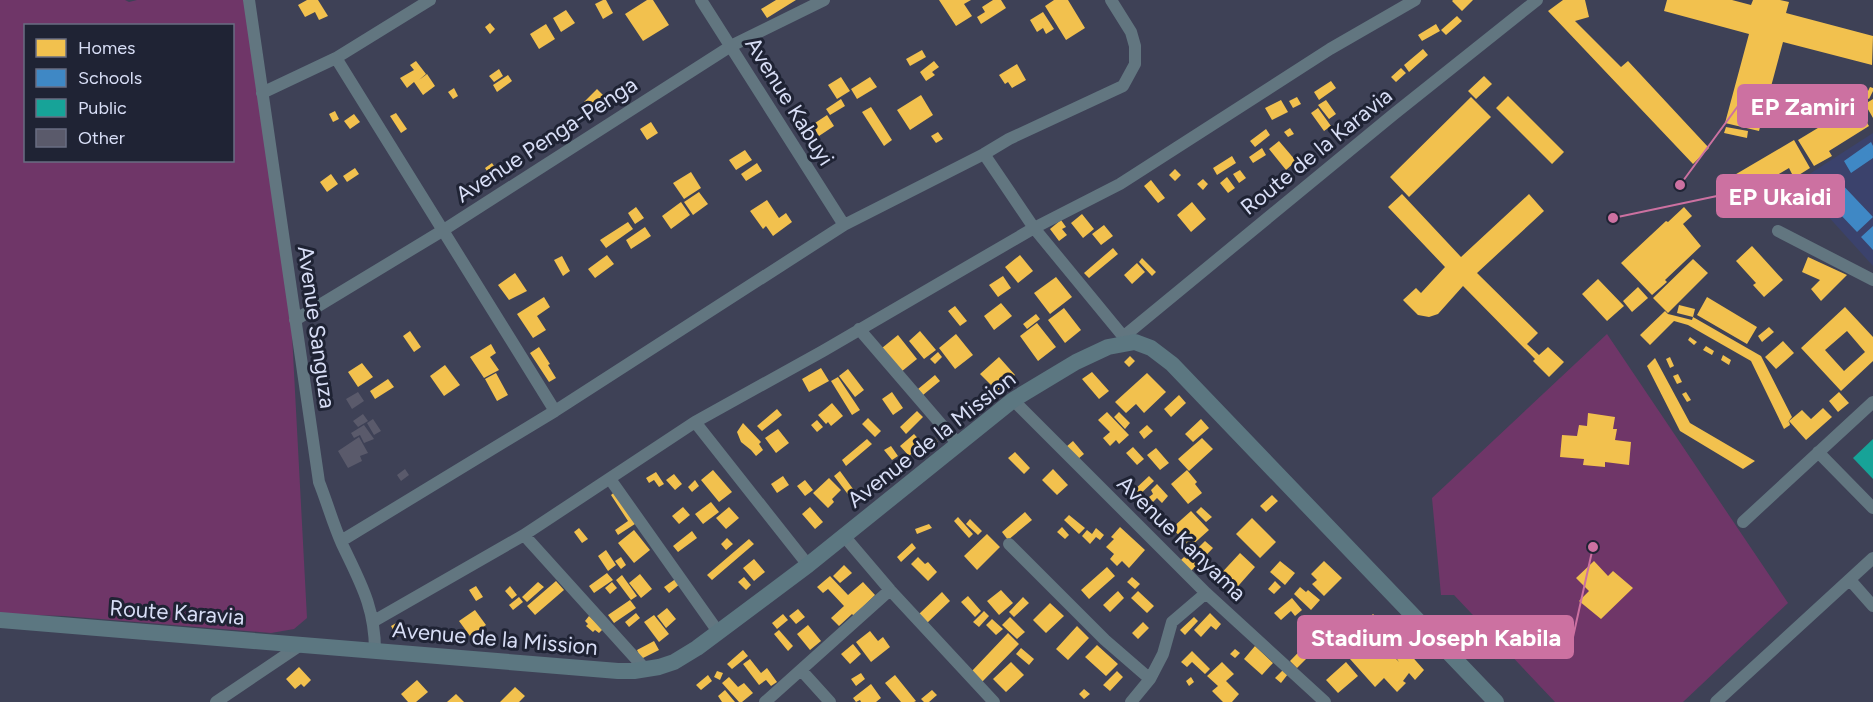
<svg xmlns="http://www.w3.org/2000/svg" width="1873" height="702" font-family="Figtree,sans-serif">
<rect width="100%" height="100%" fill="#3e4156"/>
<path fill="#3b426c" d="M1873 133V266L1797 182Z"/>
<path fill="#6f3668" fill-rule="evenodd" d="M0 0H125L129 2 137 0H249L289 278 307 618 294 629 271 633 64 616 0 614ZM26 26H232V160H26Z
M1607 334 1788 603 1683 702H1555L1454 595H1441L1432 498Z"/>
<path fill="#f2c14e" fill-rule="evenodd" d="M307 0H318L328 16 319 20 315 12 305 17 298 5Z
M603 0H606L613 13 603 19 595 4Z
M647 0H653L669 25 643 41 625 14Z
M776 0H796L767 18 761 9Z
M939 0H971L964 4 972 16 956 26Z
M993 0H1001L1006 8 981 24 977 17 985 12 982 7Z
M1054 0H1068L1085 28 1066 40 1045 6Z
M1453 0H1473L1462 11 1452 1Z
M1563 0H1585L1589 17 1575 21 1621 67 1628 61 1709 148 1693 164 1548 11Z
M1667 0H1732L1751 5 1753 0H1780L1789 2 1786 13 1873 36 1872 65 1783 42 1759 131 1725 123 1749 34 1664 11Z
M566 10 575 23 561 32 553 18Z
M1043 12 1054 29 1046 34 1043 28 1037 32 1030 20Z
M1457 16 1462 21 1446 35 1441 30Z
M490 23 495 29 490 34 485 27Z
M546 24 555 39 539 49 530 34Z
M1436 24 1440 31 1422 41 1418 35Z
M1423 49 1428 55 1409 72 1404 65Z
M922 50 926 57 910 66 906 59Z
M416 61 426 74 419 80 427 74 435 86 423 95 414 82 407 88 400 78 414 70 410 65Z
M934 61 939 67 932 72 935 75 926 81 920 72Z
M1017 64 1026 80 1012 88 1008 82 1005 84 999 75Z
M1401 68 1406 73 1396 82 1391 77Z
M499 69 503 76 494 82 489 76Z
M508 75 512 81 497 92 493 85Z
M1484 76 1492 84 1476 99 1468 91Z
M841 77 850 91 837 99 828 85Z
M870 77 877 87 857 99 851 89Z
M1331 81 1336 88 1319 100 1314 92Z
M1870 87 1873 88V91L1869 99 1865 97Z
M454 88 458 96 453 99 448 92Z
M597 89 604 96 591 109 584 102Z
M921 95 933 115 910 130 897 110Z
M1508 96 1564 152 1552 164 1496 108Z
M1297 97 1301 104 1293 108 1289 101Z
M1471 97 1491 117 1409 197 1390 177Z
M841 99 845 106 830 115 826 109Z
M1873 99V118L1865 104Z
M1281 100 1288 112 1272 120 1265 108Z
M1326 100 1336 114 1329 119 1318 105Z
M1856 105 1869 126 1829 151 1832 156 1814 166 1798 140Z
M871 107 892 140 884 146 862 112Z
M1318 108 1331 126 1324 131 1311 113Z
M335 111 339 119 333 122 329 114Z
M396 113 407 129 401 133 390 116Z
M354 114 360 122 350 129 344 121Z
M827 115 834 126 819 136 812 125Z
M651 122 658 133 647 140 640 129Z
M1726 127 1748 131 1747 138 1724 133Z
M1290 128 1294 134 1288 137 1284 132Z
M1266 129 1270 135 1255 147 1250 141Z
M938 132 943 139 936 143 931 136Z
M1794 140 1810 168 1794 178 1789 168 1737 199 1726 180Z
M1279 141 1296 161 1286 170 1269 149Z
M1262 148 1266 155 1253 163 1249 157Z
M745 150 752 160 736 170 729 160Z
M1232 156 1236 163 1217 175 1213 168Z
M492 163 501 177 494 182 485 168Z
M757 163 762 171 746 181 741 174Z
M355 168 359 174 347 182 343 176Z
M1175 169 1181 175 1175 181 1169 175Z
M1240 170 1246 178 1239 183 1233 174Z
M691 172 701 188 684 199 673 183Z
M331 174 338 184 327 192 320 182Z
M1227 177 1235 188 1228 193 1220 183Z
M1203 179 1208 184 1203 190 1197 184Z
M1151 180 1165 198 1158 203 1144 186Z
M699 192 708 204 693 215 684 202Z
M1402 194 1461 257 1529 194 1544 211 1477 273 1538 333 1527 344 1539 355 1548 347 1564 362 1549 377 1533 361 1535 359 1463 286 1438 314 1429 317 1418 315 1403 300 1416 288 1421 293 1445 267 1388 207Z
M767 200 779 218 786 213 792 222 773 236 766 226 763 229 750 211Z
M681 202 690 215 671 229 662 216Z
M1192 202 1206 219 1191 232 1177 215Z
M636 207 644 218 635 224 628 213Z
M1684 207 1692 216 1683 224 1701 246 1665 280 1667 282 1652 295 1621 263 1666 221 1668 222Z
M1082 214 1094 229 1083 238 1071 223Z
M1061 220 1066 227 1062 229 1067 235 1059 241 1050 229Z
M628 222 633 229 606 248 600 240Z
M1104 225 1113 236 1101 245 1092 234Z
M645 227 651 236 631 249 626 240Z
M1752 246 1783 280 1764 297 1753 285 1756 283 1736 261Z
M1113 248 1118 254 1089 278 1084 273Z
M607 255 614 264 595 278 588 269Z
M1020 255 1033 271 1018 283 1005 267Z
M562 256 570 271 563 276 554 260Z
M1808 257 1847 275 1821 301 1811 289 1820 280 1802 272Z
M1142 258 1156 272 1152 276 1139 262Z
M1693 259 1708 273 1668 313 1653 298Z
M1137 263 1145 272 1132 284 1124 275Z
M311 269 315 276 310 279 305 273Z
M515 273 527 291 509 300 498 285Z
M1003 276 1011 288 998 297 989 285Z
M1056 277 1072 297 1050 314 1034 293Z
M1598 279 1624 306 1607 321 1582 294Z
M1638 287 1648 298 1632 312 1623 301Z
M544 297 550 307 537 316 546 330 533 338 517 314Z
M1707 297 1757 327 1747 344 1697 315Z
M1001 303 1012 316 994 330 984 316Z
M1679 305 1695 309 1693 317 1677 313Z
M955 306 967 321 960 326 948 311Z
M1845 307 1873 337V361L1841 391 1801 348ZM1847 331 1865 352 1844 371 1825 350Z
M1064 308 1081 330 1065 343 1048 320Z
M1665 311 1671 317 1668 314 1692 320 1693 317 1761 356 1792 417 1787 423 1789 421 1790 425 1784 429 1751 361 1688 325 1674 321 1650 345 1640 335Z
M1036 314 1040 319 1027 329 1023 324Z
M1037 323 1056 347 1038 361 1020 336Z
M1769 327 1774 332 1762 342 1758 336Z
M410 331 421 347 414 352 403 336Z
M920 331 936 350 924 359 909 341Z
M956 334 973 355 955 369 939 348Z
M898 335 917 359 901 372 882 348Z
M1690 337 1697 342 1694 345 1688 340Z
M1783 341 1794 353 1776 369 1765 357Z
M491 344 496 353 490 357 499 370 484 378 470 357Z
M1706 346 1714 351 1712 355 1703 350Z
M539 347 550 364 548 365 556 378 549 382 530 353Z
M938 352 942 357 935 364 930 359Z
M1723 355 1731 360 1729 365 1721 360Z
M1130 356 1135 361 1129 367 1124 362Z
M999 357 1015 375 997 391 980 374Z
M1670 357 1674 366 1670 368 1666 359Z
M1655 358 1690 423 1755 461 1743 469 1680 431 1647 366Z
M362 363 373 377 358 387 348 372Z
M445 365 460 385 444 396 430 376Z
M821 368 829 381 809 392 802 379Z
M848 369 864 390 855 397 839 376Z
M1092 372 1109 391 1099 399 1082 379Z
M496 373 508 395 497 401 485 379Z
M1147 373 1166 392 1144 413 1136 404 1126 413 1115 402Z
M1678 374 1682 382 1677 384 1673 376Z
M935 375 940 381 923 395 918 389Z
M838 377 860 410 852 415 831 381Z
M388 379 394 387 375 399 370 391Z
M892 392 903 408 893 415 882 399Z
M1686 392 1691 400 1687 402 1682 394Z
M1839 392 1849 403 1838 412 1829 401Z
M1179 395 1186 403 1171 417 1164 409Z
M832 403 843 416 831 426 828 422 826 424 818 415Z
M1823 408 1832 417 1806 440 1789 421 1802 410 1811 419Z
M777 409 782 415 762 431 757 426Z
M917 411 923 417 906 434 900 427Z
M1107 412 1129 435 1119 444 1116 440 1110 446 1103 438 1110 432 1098 420Z
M1119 412 1130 423 1125 429 1114 417Z
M1588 413 1615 417 1613 429H1617L1615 440 1631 442 1629 465 1605 462V467L1583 465 1584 459 1560 457 1562 435 1577 436 1579 425 1587 426Z
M868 418 881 431 875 437 862 424Z
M1201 419 1209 428 1193 442 1185 434Z
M817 420 823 427 817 432 811 425Z
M743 423 761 442 759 444 763 450 756 456 751 450 741 442 737 432Z
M1147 425 1153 431 1144 439 1139 432Z
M778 429 789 443 776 453 765 438Z
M914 434 923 444 909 456 900 446Z
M935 438 938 442 933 447 930 443Z
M1202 438 1213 449 1189 471 1178 459Z
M867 439 872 444 846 466 842 460Z
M1073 441 1084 454 1078 459 1066 447Z
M891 446 898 456 892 460 884 450Z
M1133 447 1144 459 1137 465 1126 453Z
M1156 448 1169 463 1160 470 1147 455Z
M1015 452 1030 468 1024 474 1008 458Z
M1053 469 1068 485 1057 495 1042 480Z
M713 470 732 492 719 502 701 480Z
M1187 470 1197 482 1195 484 1202 493 1188 504 1171 484Z
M840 471 856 493 850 497 834 476Z
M656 472 664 484 659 487 654 480 649 483 646 478Z
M674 474 682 484 675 490 666 480Z
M783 476 789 485 777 493 771 484Z
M1149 476 1154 481 1136 498 1131 493Z
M829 478 841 490 832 499 834 502 828 508 813 493Z
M695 480 699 486 692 492 688 487Z
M805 480 813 490 805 496 797 486Z
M1157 484 1168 496 1162 503 1157 498 1153 502 1149 497 1153 494 1151 490Z
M617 490 638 522 618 535 615 530 628 521 611 495Z
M1272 495 1278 501 1266 512 1260 506Z
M711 502 719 512 703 524 695 514Z
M683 507 690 515 679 524 672 516Z
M729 507 739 518 726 529 716 518Z
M810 507 823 522 815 529 802 514Z
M1201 507 1212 517 1206 522 1196 512Z
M1191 511 1209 530 1190 547 1172 528Z
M1025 512 1032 520 1008 540 1002 532Z
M1069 515 1085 528 1079 534 1064 520Z
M958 517 973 534 969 538 954 521Z
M1252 518 1276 542 1260 558 1236 534Z
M970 519 982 531 978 535 966 524Z
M929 524 932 528 917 534 915 529Z
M1062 527 1069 535 1065 539 1057 532Z
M1120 527 1145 550 1129 568 1122 561 1117 566 1110 559 1114 554 1106 547 1114 539 1111 537Z
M579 528 588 539 582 543 574 532Z
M1096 528 1104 535 1100 540 1096 537 1090 544 1082 536 1087 530 1092 534Z
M634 530 650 550 634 563 618 543Z
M692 531 697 538 678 552 673 546Z
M987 534 1000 547 977 570 964 556Z
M727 538 733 544 726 550 721 544Z
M749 539 754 544 712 580 707 575Z
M1205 541 1213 548 1191 571 1180 561 1184 557 1187 559Z
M912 543 916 548 901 562 897 557Z
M606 550 616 565 608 571 598 556Z
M1240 553 1255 567 1232 593 1216 579Z
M621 557 626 565 621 569 615 561Z
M918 557 925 564 928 562 937 572 928 581 911 564Z
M754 559 765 572 754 581 743 568Z
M1280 561 1295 573 1285 585 1270 572Z
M1324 561 1342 578 1324 596 1312 584 1317 580 1311 574Z
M1594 561 1608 576 1613 571 1633 588 1601 619 1579 601 1589 591 1576 578Z
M844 565 852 573 840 583 833 576Z
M1107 567 1115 576 1089 599 1081 590Z
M607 573 613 580 594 593 589 586Z
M640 574 652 589 641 598 629 583Z
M622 575 637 596 631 600 616 580Z
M830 576 848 595 863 582 875 595 854 616 852 614 839 626 831 618 844 606 828 589 823 593 817 587Z
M744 577 751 585 746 590 738 582Z
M1132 577 1140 584 1135 589 1127 582Z
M677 578 681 583 669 593 664 587Z
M556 581 564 590 535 615 527 606Z
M1275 581 1281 587 1274 594 1268 589Z
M538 582 544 587 527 602 522 597Z
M612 582 617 588 610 594 605 588Z
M476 586 483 597 476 601 469 590Z
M510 586 517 595 512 599 505 591Z
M1300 587 1306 592 1308 590 1320 600 1311 610 1294 594Z
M1001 590 1013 603 999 615 987 601Z
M1118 591 1124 598 1110 612 1103 605Z
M1138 591 1154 606 1147 613 1131 598Z
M942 592 950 601 927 623 919 614Z
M968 596 981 611 975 617 961 602Z
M519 597 523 602 513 610 509 605Z
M1023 597 1029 603 1014 617 1009 612Z
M1292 598 1302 610 1295 616 1291 611 1281 620 1274 613Z
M630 600 636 608 614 623 608 615Z
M1050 603 1064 616 1046 633 1033 620Z
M667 608 676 619 666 628 657 616Z
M798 609 805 617 796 624 789 616Z
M475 610 486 625 470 636 459 621Z
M984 611 989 616 979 627 973 622Z
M636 613 640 618 629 627 625 622Z
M1210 613 1221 624 1216 630 1211 626 1201 637 1194 630Z
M783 614 788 620 777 629 772 623Z
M1373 614 1383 624 1368 639 1358 629Z
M654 615 669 634 659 642 644 622Z
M589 616 603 629 599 633 595 630 593 632 586 626 588 624 585 621Z
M1010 617 1025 632 1017 639 1002 625Z
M1194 617 1198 621 1185 635 1180 630Z
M992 619 1003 629 996 635 986 625Z
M398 622 405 632 397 637 391 626Z
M1143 622 1149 628 1138 639 1132 633Z
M1326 624 1333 632 1297 668 1290 661Z
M808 625 821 641 810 650 797 634Z
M1077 626 1089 638 1068 660 1056 649Z
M779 630 793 646 788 651 774 634Z
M870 631 878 641 883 637 890 647 871 662 856 642Z
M1008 633 1019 644 982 682 971 672Z
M1407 633 1418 643 1408 652 1424 670 1415 680 1409 673 1403 681 1406 683 1397 692 1384 678 1375 687 1350 659 1361 649 1365 654 1379 641 1399 662 1393 653 1405 641 1402 638Z
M654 641 659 650 641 659 637 650Z
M853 644 861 654 850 664 841 654Z
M1097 645 1118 664 1106 676 1085 657Z
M1255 646 1273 663 1262 675 1244 659Z
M1021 648 1034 659 1029 665 1016 654Z
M1235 649 1240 653 1235 658 1230 654Z
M743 650 748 656 732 669 727 664Z
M1192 651 1210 669 1205 674 1192 662 1187 667 1181 662Z
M750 659 761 673 767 668 777 682 771 686 766 680 759 685 743 664Z
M1011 662 1024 675 1006 692 993 679Z
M1222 662 1234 674 1226 681 1239 694 1232 702H1223L1212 691 1218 686 1207 676Z
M1346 662 1358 676 1338 693 1326 680Z
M299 667 311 680 304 687 301 684 295 689 286 679Z
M1283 670 1288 674 1281 683 1275 678Z
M717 671 723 673 720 680 714 677Z
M1117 671 1123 677 1110 691 1103 685Z
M861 673 865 679 856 686 851 679Z
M708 675 712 681 701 690 696 685Z
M895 675 916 701 914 702H901L885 683Z
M729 677 738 687 744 683 753 693 742 702H739L722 683Z
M1191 677 1194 682 1189 686 1186 681Z
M417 680 428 692 416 702H408L401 694Z
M871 684 881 698 876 702H861L860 700 856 702 853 698Z
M515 687 525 696 519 702H500Z
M1084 689 1090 694 1084 699 1079 694Z
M725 690 735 702H722L718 696Z
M932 690 937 695 929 702H924L921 699Z
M456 694 464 702H447Z"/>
<path fill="#3f88c5" d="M1871 142 1873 146V158L1851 173 1844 161Z
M1836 178 1873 217 1857 232 1820 193Z
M1873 226V250L1861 237Z"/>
<path fill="#17a398" d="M1873 439V479L1853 458Z"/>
<path fill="#5a5a6b" d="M358 392 364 401 352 409 346 399Z
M363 414 368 421 358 427 353 421Z
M373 419 381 431 374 435 367 423Z
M364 425 374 439 364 443 360 435 354 438 351 433Z
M359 437 368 453 360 456 362 461 348 468 338 451Z
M405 469 409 475 401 481 397 475Z"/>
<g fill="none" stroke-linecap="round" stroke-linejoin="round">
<path stroke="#627680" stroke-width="12" d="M249 0 319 482C327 502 333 524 342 544 360 582 375 607 375 651
M701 0 844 225
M336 58 555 411
M262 93 336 58 430 0
M984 154 1034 228 1127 341
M1778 231 1873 280
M295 320 442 231 731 46 824 0
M859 329 958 444
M1123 337 1394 114 1537 0
M1013 400 1206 593 1325 702
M695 422 808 565
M1818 452 1873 508
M610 479 719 633
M1743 522 1873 402
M524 535 646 670
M844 536 890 590 994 702
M341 541 555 411 844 225 984 154 1009 139 1123 86 1135 64V46L1131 32 1111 0
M1009 544 1105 640 1150 679
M1850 580 1873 606
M374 621 524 535 695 422 823 351 1034 228 1120 184 1330 49 1415 0
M801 670 830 702
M216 702 302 644
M765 702 890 590
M1131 702 1150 679 1163 654 1172 622 1206 593
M1716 702 1873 558"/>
<path stroke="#5c7781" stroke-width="16" d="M0 620 618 671H634L659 667 674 662 697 648 808 565 1013 400 1076 362 1108 347 1135 342 1151 348 1172 364 1496 702"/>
</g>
<g text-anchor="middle" stroke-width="6" stroke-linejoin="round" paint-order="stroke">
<g font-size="22" fill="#d8def6" stroke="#1f2334">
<text transform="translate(790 101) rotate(58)" y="8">Avenue Kabuyi</text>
<text transform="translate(546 139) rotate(-33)" y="8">Avenue Penga-Penga</text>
<text transform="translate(1316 151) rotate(-39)" y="8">Route de la Karavia</text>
<text transform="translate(317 327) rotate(82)" y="8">Avenue Sanguza</text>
<text transform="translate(931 439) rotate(-38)" y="8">Avenue de la Mission</text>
<text transform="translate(1182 538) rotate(44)" y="8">Avenue Kanyama</text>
<text transform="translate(177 612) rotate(4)" y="8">Route Karavia</text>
<text transform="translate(495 638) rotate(5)" y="8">Avenue de la Mission</text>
</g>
</g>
<path fill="none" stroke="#cc71a1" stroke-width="2" d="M1680 185L1738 106M1613 218L1717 196M1593 547L1573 637"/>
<g fill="#cc71a1" stroke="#1f2334" stroke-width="2">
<circle cx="1680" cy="185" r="6"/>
<circle cx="1613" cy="218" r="6"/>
<circle cx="1593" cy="547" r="6"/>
</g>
<g fill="#cc71a1" stroke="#cc71a1" stroke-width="2">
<rect x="1738" y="85" width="129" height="42" rx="6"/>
<rect x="1717" y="175" width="127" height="42" rx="6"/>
<rect x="1298" y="616" width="275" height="42" rx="6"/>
</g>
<g font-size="24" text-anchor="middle" font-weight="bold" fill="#fff">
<text x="1803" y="115">EP Zamiri</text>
<text x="1780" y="205">EP Ukaidi</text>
<text x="1436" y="646">Stadium Joseph Kabila</text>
</g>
<rect x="24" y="24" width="210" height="138" fill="#1f2334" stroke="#696e82" stroke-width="1.5"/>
<rect x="36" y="39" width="30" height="18" fill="#f2c14e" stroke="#696e82" stroke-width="1.5"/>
<text x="78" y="54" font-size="18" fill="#d8def6">Homes</text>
<rect x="36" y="69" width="30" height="18" fill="#3f88c5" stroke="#696e82" stroke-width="1.5"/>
<text x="78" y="84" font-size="18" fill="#d8def6">Schools</text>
<rect x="36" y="99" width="30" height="18" fill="#17a398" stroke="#696e82" stroke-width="1.5"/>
<text x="78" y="114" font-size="18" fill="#d8def6">Public</text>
<rect x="36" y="129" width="30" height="18" fill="#5a5a6b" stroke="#696e82" stroke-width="1.5"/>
<text x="78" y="144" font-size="18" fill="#d8def6">Other</text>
</svg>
